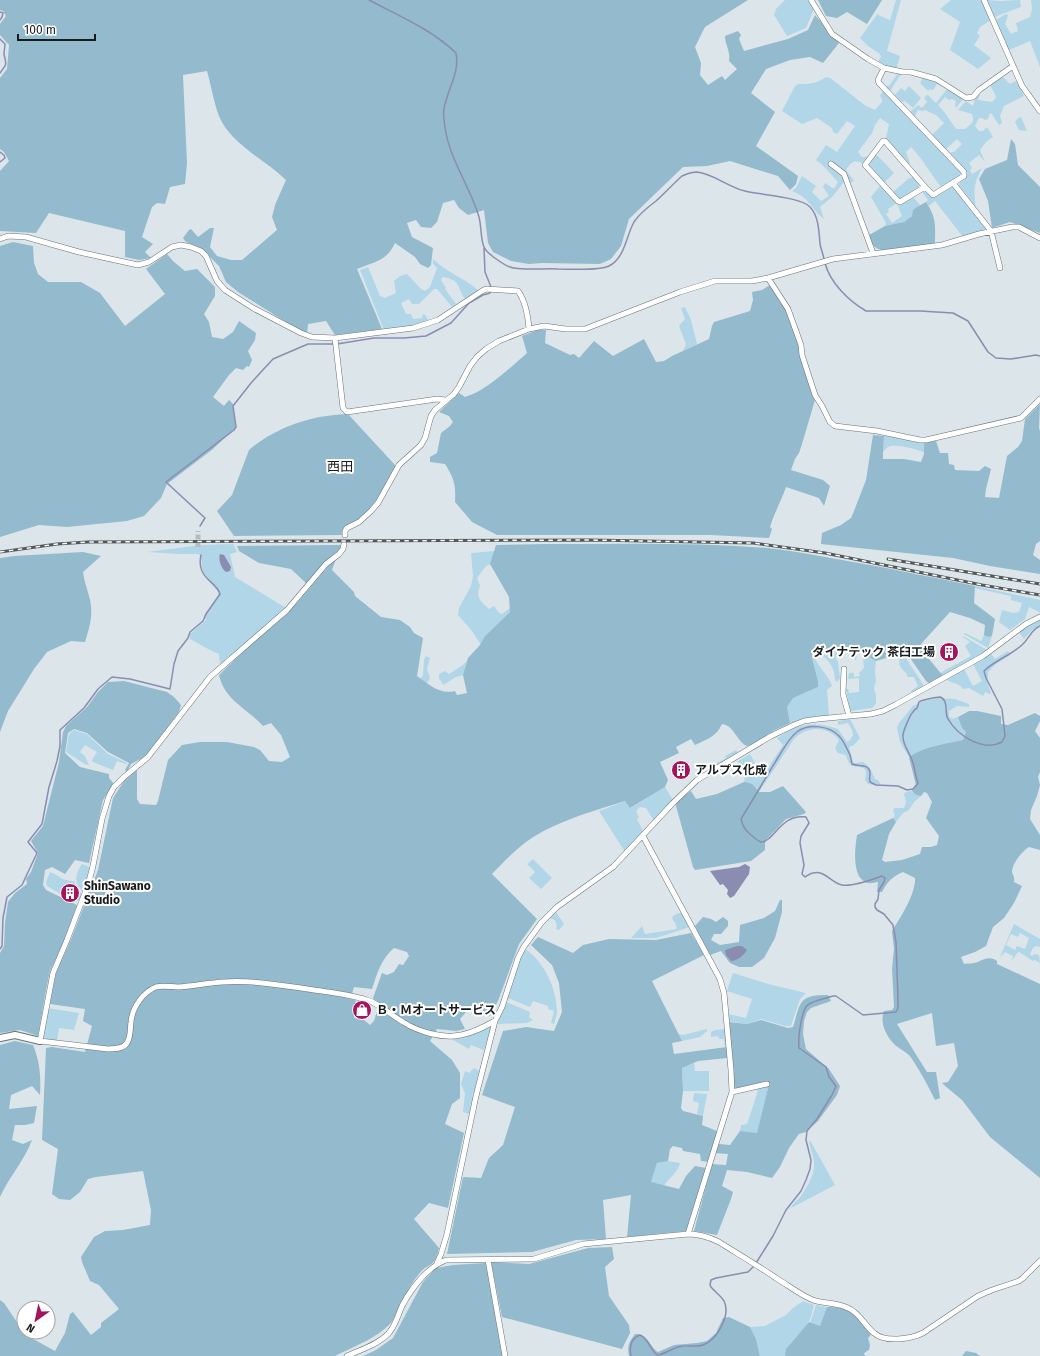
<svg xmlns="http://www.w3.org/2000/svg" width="1040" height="1356" font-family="'Fira Sans','Noto Sans JP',sans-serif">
<rect width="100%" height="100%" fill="#dce6ea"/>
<path fill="#b0d6e7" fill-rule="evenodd" d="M785 0H808L814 9 806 28 787 36 774 15 776 9Z
M896 0H901L887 51 900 56 896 70 885 66 878 62 881 57 880 54 868 46 860 38 879 12 878 15 890 20Z
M951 0H982L991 20 980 27 977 33 980 36 974 45 991 58 978 69 950 50 960 22 940 9Z
M987 0 1001 1 1020 0 1021 7 1002 14 995 17Z
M1031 0H1040V67L1030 41 1009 50 996 20 1006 14 1008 15 1007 19 1005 24 1011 34 1018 31 1016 23 1030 17 1032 9Z
M898 73 901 74 890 91 886 86H889Z
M826 77 830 78 866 106 875 110 882 102V99L880 96 883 91 962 174 961 176 942 188C931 175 923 159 911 147L906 152 910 163 908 164 886 138 889 124 880 118 875 125 872 133 858 152 862 157H866L874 154 878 156 894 173 884 183C876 175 867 162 855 161L850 164 846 170 854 181 850 183 844 182 832 197 820 207 824 219C811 209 809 197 792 191L796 188 802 176 816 186 812 192 821 201 829 196 823 187 825 183 834 189 838 182C830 174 825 166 816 160L826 145 837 152 855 126 847 121 837 134 833 132 832 128 817 118 802 124 782 111 795 86 798 84C808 84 817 84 826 77Z
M923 77 942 85 941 86 937 84 933 90 930 89 928 91 920 83Z
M1003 77 1010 84 1016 81 1024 96 1004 106 1000 116 1002 122 1001 124 999 125 992 114 990 113 988 119 985 120 982 118H979L975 126 979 131H983L987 127 993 137 987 141 980 150 985 162 979 155 969 163 972 168 970 170 972 174 982 168C974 183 973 190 976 207L959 185 960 182 966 178V173L949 154 952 152H954L962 144 957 139 945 150 931 136 944 123 936 115 925 110 923 111 918 110 914 117 910 112 918 105 922 108 927 102 924 98 927 95H928L936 103 947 89 963 99 956 108 955 105 956 101 952 99 949 100 945 97 938 105 945 113 956 129H965C971 124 975 122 972 114L958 110 966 101 973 106 976 96 980 94 978 100 992 102 996 98 995 94 991 87 992 84Z
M909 86 921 98 913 108 905 101 902 102 895 95 901 88 905 91Z
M1021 117 1027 131 1019 130 1015 122 1018 118Z
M913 177 919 185V188L901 199 899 198 893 192 908 179Z
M880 186 897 203 888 209 889 212 886 214 892 223 902 216 898 206 913 197 920 205C916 208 916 211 912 215 906 224 894 224 885 226L886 223 871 197Z
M952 187H955L985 228V230L963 237 935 201 929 206 926 202 928 200 922 192 924 191 933 198Z
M433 259C447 273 465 278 479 291L465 299C456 286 462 281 443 277L441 280 446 288 445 289 456 304 452 307 437 289H434L419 304H412L409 299 401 303 406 314H411L413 319 422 318 423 314H424L428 319V322L406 327 384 330 360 270 368 267 380 296 385 298 396 293 394 281 400 276 407 274 421 289 425 291 430 287 437 268 433 264Z
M685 307 691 320 697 344 683 351 686 344 679 326 685 319 681 308Z
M884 436 893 437 921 443H924V452C916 449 895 443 888 447 886 448 884 451 883 452Z
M233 544 237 552 230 554 235 577 286 608 220 664 219 654 210 650 190 639V634L206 620 204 616 218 596V592L203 573 201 556 198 554H179L147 552 201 545Z
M495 551 490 564 486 566 477 578 480 586C475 597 481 602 489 609L494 606 499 613 502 614 510 608V612L485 636 481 645 472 631 458 615 459 608 471 586 473 576 471 553Z
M975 586 1040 600V614L1039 612 1029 607 1025 619 1010 630 999 622 1002 610 1013 613 1019 612 1022 603 1011 600V596L974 588Z
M1040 618V625L1032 630 1024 639 1019 632Z
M965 633 981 641 984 635 988 637 992 636 988 648 964 634Z
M963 636 987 650 943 676 940 673 971 656 965 646 970 642 963 637Z
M837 647 858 651 856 660H855L853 653 838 650 836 659 838 662 840 678 837 682 835 680C835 669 830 662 822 655L815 659C820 668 830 678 832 686L827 690 829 715 808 718 790 723 787 707 793 698 818 687V681L812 658 819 653H830Z
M1008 651 1010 655 996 664 988 672V685L991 693 990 694 985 692 983 696 969 688 963 689C957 681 953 685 946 679L964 669 973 686 982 681 973 664 991 654 995 659Z
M862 652 876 661 875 672 876 681 874 688 876 696V704L872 708 850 711 846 689H848L849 693 859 692V678L848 679 849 673H854V677L860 676 859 673 864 668Z
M903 652H906L907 660 923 684V687L912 693 911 691 918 686 914 677H908L907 676V674L902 669 899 664 900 662 896 655Z
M426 656 430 658 427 669 430 678 427 683 420 678 423 676 424 660Z
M467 661 463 675 456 677 443 685 441 681 439 679V674L445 671 449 674 463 665Z
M937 698 955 699 969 704V707L957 706 949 711V716L952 719 958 717 962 728 966 732 963 740C945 744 925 746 909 757L900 742 897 728 899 723 913 706 922 702Z
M850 719 860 738 854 745 849 747 853 761 854 763 863 762C871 767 871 771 875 779L878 780 880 783V786L868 784 865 780C865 778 866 776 866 773 866 764 854 769 850 764 848 762 847 758 846 755L838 753 835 748 839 740C827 725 807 726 794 739L759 792 756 787 749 782H744L745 775 738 761 750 754 761 774H764L783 745 777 738C799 724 812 720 838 729L847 742 850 740 853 735 852 730 848 723 838 725V721Z
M74 730 87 734 108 754 127 763 126 764 117 761 113 770 93 762 92 760 97 752 85 745 80 752 85 756 89 765 85 764 66 752 69 734Z
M736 750 740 754 717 767 715 764 726 758 725 756Z
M665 787 673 800 654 821 646 808 640 807 636 811 639 818 637 819 643 831 625 852 599 811 626 801 631 808Z
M912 791 916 795 921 796 914 802 909 810 903 813 896 822 893 818 895 816 893 810 895 808H904L906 802 904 794 906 792Z
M533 859 552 878 541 889 529 878 535 872 527 864Z
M82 864 87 866 91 869 84 892C73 883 75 874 82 864Z
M50 872C60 876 62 881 74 881L82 896 80 901 66 897 47 886 46 882ZM68 884C74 886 77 889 80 895L78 899 64 895 65 889Z
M556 912 564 924 559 930 556 929 557 926 555 920 549 918 543 925H542Z
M682 912 690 927 656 938H631L642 926 645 934 677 929 675 922H674L672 918 674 915Z
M1014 924 1040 939V947L1036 946 1033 948 1030 954 1032 956 1035 954 1039 955 1040 963 1035 960 1033 961 1019 952 1017 953 1012 961 1013 956 1005 952 1000 957ZM1020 933 1029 938 1025 949 1017 946 1015 950 1006 945 1011 934 1018 937Z
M525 949C544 961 557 989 557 1012 557 1016 555 1020 554 1024L551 1023 554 1011 548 1009V1006L533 1001 530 1007 508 998 516 970Z
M733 973 768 984 806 993 800 999 791 1026H785L761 1019 747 1024 729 1021 728 1014 746 1018 752 999 727 991Z
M506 1002 530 1012 529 1017 533 1020 527 1023 498 1024 499 1019Z
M47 1008 79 1013 74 1030 59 1028 57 1041 48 1040 42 1036Z
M489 1027 491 1029 484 1050 471 1045 469 1049 453 1040V1038L467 1037Z
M707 1029V1031L700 1037 682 1041 678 1034 683 1035Z
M725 1029 727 1047 725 1048 724 1039H720L717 1036 711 1037V1032L715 1030Z
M694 1063 695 1071H709V1091H683L682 1068Z
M474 1068 479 1071 475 1091 472 1094 474 1097 470 1114 463 1112 465 1093 461 1084 465 1071 469 1073Z
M758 1085 768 1088 757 1134 740 1131 741 1125 747 1124 757 1094Z
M694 1093 707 1094 703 1116 697 1114 699 1103 693 1101Z
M809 1141 811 1142 835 1185 791 1208C793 1203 798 1200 801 1196 807 1187 813 1177 814 1167 815 1158 810 1150 809 1141Z
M668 1161 680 1163C678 1173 669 1177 664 1186L651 1182 657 1163Z
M803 1301 814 1305C812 1310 812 1316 809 1321 802 1334 788 1341 785 1356H760L756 1339 750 1327 765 1326 786 1315 793 1308Z
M816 1305 827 1307 820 1326 810 1323Z"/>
<path fill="#93bacd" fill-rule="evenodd" d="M0 0H748L705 27 695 47 701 63 700 75 708 85 722 76 725 80 737 69 729 61C731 52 725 45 725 36L738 31 741 35 739 39 744 51 788 39 808 30 815 15 839 43 823 63 810 57 790 60 766 69 751 93 775 112 756 146 798 176 796 184 790 190 778 176 730 161 707 166 683 167 629 219 621 246 611 259 600 264 542 263 529 264 511 261 493 252 488 243 484 210 468 215 459 208 454 200 443 203 437 222 431 228 421 227 416 220 407 223 412 237 433 248 431 265 428 268 420 264 415 257 395 243C387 261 374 262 357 269L382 329 335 335 326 321 308 324 307 334 289 324 238 292 226 282 219 266 208 255 199 247 186 242 183 238 189 230 191 229 198 237 210 228H214L210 247 217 256 231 260H242L277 230 272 217 275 205 286 180C265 159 231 145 219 116 214 103 211 85 207 71L183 75 187 163 185 184 170 187 165 204 157 203 152 207 142 237 153 244 145 252 151 258 139 260 125 257V231L49 213 36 233 0 231V171L9 161 4 152 0 149V78L7 69 9 45 0 35V24L6 16 3 11 0 10Z
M818 0H882L867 24 847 12 837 18 826 16Z
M1011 139 1015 144 1018 165 1040 187V233L1010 222 992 228 988 201 979 179 985 169 1007 160Z
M926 202C937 218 935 227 935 244L881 250C873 248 872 243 869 235L885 226 904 222 912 216 913 210 917 207Z
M13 242 33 246 34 263 38 274 48 282H81L100 293 125 326 165 294 146 269 167 254 174 262 185 271 197 269 215 287V296L204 314 209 322 212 337 223 339 233 332 239 321 256 333 255 340 248 351 252 360 249 367 247 366 243 370 236 368 229 375 213 397 224 406 229 400 233 404 235 422V428L213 449 167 484 161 498 144 516 127 521 67 527 39 525 0 537V246Z
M770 285 786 309 800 346V356L815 400 802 444 799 453 795 459 791 470 823 480 830 486 824 506 819 498 786 487C781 501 774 514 770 527L772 529 769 538 710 535H497L472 522 455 502C456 485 454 478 445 464L430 462V457L437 453 441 433 450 426 453 422 449 416 439 412 459 393 465 397C486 391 510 368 527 353L522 336 537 330H546L545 343 570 355 574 354 579 358 594 341 613 356 644 339 656 362 664 361 672 356 709 339 712 326 714 322 750 311 753 300 752 292 762 290Z
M1040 404 1039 428 1040 431V541L1036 544 1033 555 1040 560V574L990 566 953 558 821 544 822 533 841 525 851 518 854 511 866 480 873 435 884 436 883 452V459H904L921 462 924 454V443L936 441 940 453H948L949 464 954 465 955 470 979 471 985 466 991 469 986 489 985 497 999 498 1007 456 1018 447 1022 441 1025 419Z
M346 414H348L395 465V468L380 495 370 509 343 535 234 536 217 511 232 495 249 450C266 435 290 424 311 419 322 416 334 415 346 414Z
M546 544C620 544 694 542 767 548 796 551 825 557 853 562 894 569 935 578 975 586L974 603 995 619 992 636 988 637 984 635 985 625 970 618 950 612 921 644 925 654 943 676 930 684 926 681 906 652 876 661 858 651 837 647 830 653H819L812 658 818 681V687L793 698 787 707 790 723 773 731 752 745 747 746C736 741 735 726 722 724 716 737 707 739 695 745L691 739 676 747 679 753 660 762 668 780 665 787 630 808 625 801C593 811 547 824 521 846 510 855 501 865 492 874L537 919 519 944 498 1001 490 1016 472 1005 460 1019 465 1029 456 1031 437 1029 430 1041 452 1060 460 1073V1098L452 1104 445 1124 464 1133 448 1208 429 1203 414 1219 439 1248C434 1270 429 1261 419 1274 408 1287 402 1305 393 1320 382 1336 353 1347 335 1356H0V1300L4 1303 27 1337 35 1340 55 1351 65 1333 70 1314 73 1312 91 1335 101 1327V1323L119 1309 99 1285 90 1281 82 1262 81 1257 94 1237 105 1231 123 1230 150 1225 151 1210 143 1171 96 1177 88 1179 80 1192 70 1200 59 1199 52 1194 58 1149 42 1140 46 1048 52 1047 85 1052 92 1026 83 1021 85 1009 50 1004 56 973 70 942 98 870 113 798 126 778 137 769V799L140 804 156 805 158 801 168 760 182 745 200 742H227L254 747 260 750 269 761 282 762 290 757 281 735 271 723 263 726C247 708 225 701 219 675L252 643 298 602 331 563 336 559 332 570 354 592 355 596 381 617 400 620 410 627 414 633 423 638 417 676C429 684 439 695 455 691L457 695 467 693 463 675 468 658 480 645 485 636 510 612 509 597 490 564 496 545ZM394 948 407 952 409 956 403 965 399 964 394 972 387 975 382 973 373 998 378 1008 374 1021 370 1025 364 1020 354 1018 356 1001 351 997 354 987 372 989C377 974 381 959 394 948Z
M341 545 340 549 325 562 307 584 291 569 259 563 239 551 237 546Z
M83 552 101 556 83 572C84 581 87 588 89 596 94 613 90 626 85 642L71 641 47 652 34 669 8 711 0 732V558L14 556Z
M124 681 167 692 174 697 181 705 179 712 146 756 131 764 127 772 125 770 129 763 108 752 87 733 74 729 68 733 65 753 80 767 109 774V778L114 784 103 800 89 863 75 860 65 874 52 867 45 870 43 885 46 890 77 905 65 939 50 971 46 990 38 1036 20 1030 0 1033V953L4 946 5 923 8 902 15 893 27 884 26 879 31 872 38 853 31 841 43 826 59 762 63 732 66 726 87 707 98 692 108 682Z
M969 711H977L1001 716V724L1008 725 1035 713 1040 716V721L1035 731 1040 738V772L1038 777 1040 785 1037 796 1031 810 1030 819 1040 835V850L1029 847C1022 851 1012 864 1012 872 1013 876 1015 877 1014 882L1022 886 1014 903 1004 918 993 927 986 946 975 952 961 957 964 964C968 963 973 964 978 962 984 959 990 956 997 961V964L1040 984V1178L990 1137 962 1100 944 1085 942 1083 948 1082 958 1066 954 1043 936 1046 932 1013 897 1024 927 1072H936L940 1098 935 1100C928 1086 921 1072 912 1059 909 1053 901 1050 895 1045 887 1037 879 1023 884 1011L892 1010 894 1007 892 969 894 949 892 931C900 918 916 894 915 878L903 872C893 876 887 882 882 892H877L878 882C875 882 871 884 869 883 851 880 855 848 857 835L893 818 896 822 889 834 882 860 885 862 902 860 920 854 922 847H931L937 845 939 836 926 818 932 802 927 793 924 792 921 796 916 795 912 791 916 785 909 757C925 746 945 744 963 740L966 732 962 728 958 717Z
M744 782C752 782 755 786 759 792H770L783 786 806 812 804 814 786 819 767 839 765 843V850L751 861 695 870 693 867 676 806 678 800 691 791 696 799 717 794Z
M780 900H782V912L775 938 764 958 752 967H739L730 963 721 951 710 955 695 926 703 917 711 919 716 922 723 917 728 921V926L721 934H714L711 940 720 945 739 942 740 925 764 918 775 911Z
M691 933 704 955 652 981 682 1041 672 1043 674 1054 727 1047V1058L698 1061 682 1068 683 1091 681 1108 683 1111 703 1116 702 1125 717 1131 719 1144 730 1145 740 1131 757 1133 768 1088 758 1085 736 1090 734 1088 729 1022 747 1024 761 1020 788 1028 793 1027C801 1002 798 995 828 995L831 1001 811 1008 807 1012 804 1021 803 1034 806 1049 829 1069 840 1086 837 1095 818 1121 806 1132 799 1134 789 1148 780 1167 772 1178 747 1172 727 1170 722 1186 733 1192 731 1199 717 1235 694 1231 712 1164 726 1165 728 1154 712 1153 709 1162 701 1161 700 1154 683 1151 682 1148 673 1146 670 1149 668 1161 657 1163 651 1182 679 1189 686 1176 695 1166 706 1168 686 1231 627 1237 631 1195 603 1200 606 1239 576 1240 532 1252 447 1254 463 1177 481 1178 489 1158 503 1145 515 1107 482 1095 503 1031 526 1027 554 1031 562 1012 559 983 552 965 531 945 538 937 573 953 583 945 609 939 656 940Z
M15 1041 33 1045C40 1062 41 1077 40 1095L32 1086 11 1095 9 1109 37 1106 34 1123 25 1125H15L12 1140 23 1144 32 1140C24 1161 9 1177 0 1197V1045Z
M612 1247 614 1259 605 1267 609 1296 629 1325 630 1333 622 1349 502 1317 491 1262 529 1264 588 1248Z
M486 1263 503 1356H363L376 1350 393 1338 423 1282 436 1268 453 1265Z
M827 1307C831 1307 836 1307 840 1308 854 1311 863 1324 871 1335L868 1338 870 1345 869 1350 864 1353 865 1356H785L786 1349 809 1322 820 1326Z
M729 1317 750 1327 756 1339 760 1356H629C627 1346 629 1342 635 1334 648 1333 649 1346 658 1352L674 1345 697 1343 707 1341 716 1333 723 1318Z
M966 1351 976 1353 980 1356H962Z"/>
<path fill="#8a8daf" d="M220 554 224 555 231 567 230 571 226 572C221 568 218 559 220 554Z
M745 864 750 867 749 874 734 896 730 898 727 894 728 890 723 884 720 885 710 871 739 867Z
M737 946H742L747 950C744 955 737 961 731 961L726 955 725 950Z"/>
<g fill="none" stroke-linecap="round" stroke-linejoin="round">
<path stroke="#8a8daf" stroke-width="1.5" d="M369 0C399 16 431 29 456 53 460 73 447 90 444 109 443 114 444 121 445 127 449 158 469 185 478 214 482 224 480 238 484 247 486 253 504 265 510 267 520 271 546 268 558 269 571 269 599 271 609 266 625 258 626 236 634 222 639 214 648 207 656 201 665 193 673 184 682 176 687 174 691 172 697 172 714 174 728 187 745 191 760 195 801 197 810 207 819 216 819 233 820 244 821 249 823 254 824 259
M0 12 3 13 2 17 0 20
M0 39 5 44C5 47 4 51 4 54 6 65 8 63 0 73
M0 152 4 155 5 158 0 162
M484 248 485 272 491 287
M825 263C830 283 849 301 866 311H920L953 313 968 321 988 352 996 358 1011 359 1036 355 1040 356
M337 344 374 338H404L426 336 451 323 469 303 483 295 490 293 491 291
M200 526 205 518 167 483 166 482 234 430 236 427 233 406 251 383 273 359 308 344H333
M0 949 2 946 3 918 7 897 22 885 37 853 28 842 42 824 49 787 57 761 60 746V730L84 708 98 689 112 677 130 679 170 689 174 664 178 651 188 638 190 632 203 621 206 614 220 594C218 584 203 580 201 568 200 564 200 559 201 555
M756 1263 773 1236 786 1210 801 1191 806 1180 810 1169 811 1160 806 1140 807 1131 817 1119 832 1095 836 1086 829 1077 826 1067 799 1048C798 1039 801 1008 809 1004 814 1001 827 998 833 996H836L863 1015 896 1012 898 1008V1000L896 942 893 925 884 914 877 910 875 907V904L878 899 879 890 884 882 885 878 882 876C871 880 853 887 842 885 831 883 825 870 813 873 810 873 807 876 805 877L802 874 804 865 800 843 801 836 809 823 806 817C781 813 774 842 761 842 757 841 754 837 751 835 745 830 743 827 741 819 754 798 766 777 779 756 784 748 789 738 797 732 809 723 830 726 839 736 844 741 847 749 850 755 851 758 851 761 852 764 858 767 868 763 870 772 870 776 869 778 870 782L876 785 898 786 907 790 913 789 918 783C915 776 915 767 912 760 909 752 903 745 903 737 902 733 910 715 913 712 914 710 916 709 917 708 918 706 918 704 919 702 921 700 937 697 940 697 949 700 944 712 948 719 958 736 983 752 1002 742L1005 736 1002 709 986 678 984 671C995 660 1012 655 1023 644 1029 638 1032 629 1040 626
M631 1356C629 1347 631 1338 640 1335 650 1340 650 1351 658 1355 665 1354 671 1349 678 1347 686 1344 695 1348 703 1345 717 1340 731 1315 724 1301 721 1296 715 1292 711 1287L710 1285 711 1280 716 1278 748 1272 754 1266"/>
<path stroke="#b5bdc1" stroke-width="5" stroke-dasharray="5 2.5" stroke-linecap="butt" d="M198 547V531"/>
<g stroke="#697275" stroke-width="6">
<path id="minor" d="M811 0 832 34 868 59 884 68 903 72H911L936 79 966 98 973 97 979 90 1013 66
M984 0 1022 86 1040 111
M884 68 878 80 879 83 964 172V176L933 195 925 187
M883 141H885L925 187 900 202 898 201 865 165Z
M831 164 844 174 873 253
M953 183 991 231 1000 268
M0 239 8 236 26 237 79 252 138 265 149 262 172 247 181 245 191 247 201 251 206 256 217 281 225 290 253 308 301 333 312 337 335 338 413 328 438 320 482 291 486 289 518 291C526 302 528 315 529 329
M768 278 788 309 801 345 802 355 815 395 822 406 830 422 835 426 877 431 920 440H926L1021 418 1040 399
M335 338 343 408 347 412 437 399 446 400
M345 535V531L347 528 359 522 371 511 378 503 399 465 421 445 425 438 431 416 435 410 454 394 459 387 470 366 477 357 486 349 499 341 529 329 544 326 566 329H585L680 292 715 281H752L768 278 833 259 942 245 979 234 1012 227H1019L1040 238
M344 544 343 549 339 554 326 564 287 610 210 677 148 757 124 777 114 787 109 796 102 819 93 866 88 885 67 940 53 973 40 1041 108 1049C114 1049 123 1049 127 1043 131 1037 130 1029 131 1022 132 1008 143 992 156 987 163 985 171 987 178 987 193 986 208 983 223 982 252 980 279 985 307 989 327 992 348 994 367 1000 380 1004 391 1015 403 1022 419 1032 443 1039 461 1035 473 1033 484 1027 495 1021
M844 669 843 694 849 716
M643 836 720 979 724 993 731 1070 732 1092 688 1234
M732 1092 767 1084
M488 1260 505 1356
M437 1263 441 1254 447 1234 476 1096 495 1021 502 1007 518 958 523 948 541 923 557 907 613 867 673 803 697 780 771 736 794 725 804 721 818 719 871 714 883 711 895 705 983 656 1026 624 1040 617
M347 1356C360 1350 377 1345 388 1334 395 1327 398 1315 402 1306 411 1289 427 1267 446 1260L534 1259 583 1244 688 1234C699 1234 709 1237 719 1242 738 1254 757 1265 776 1278 788 1285 800 1295 813 1300 824 1304 837 1302 848 1308 860 1313 864 1325 874 1333 885 1343 911 1339 923 1333L978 1296 992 1290 1019 1281 1023 1278 1040 1261"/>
</g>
<g stroke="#697275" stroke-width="8">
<path id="tertiary" d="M0 1038 15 1035 40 1041"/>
</g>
<use href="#minor" stroke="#fff" stroke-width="5"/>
<use href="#tertiary" stroke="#fff" stroke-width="6"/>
<g stroke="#53595b" stroke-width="3">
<path id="rail" d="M0 552 57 544 88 542 590 540 753 543 825 553 982 585 1040 595
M888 559 1040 584"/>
</g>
<use href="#rail" stroke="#fff" stroke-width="1.5" stroke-dasharray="4.5" stroke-linecap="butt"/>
</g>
<defs>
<g id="building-disc" transform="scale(1)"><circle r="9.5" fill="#a4165b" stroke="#fff"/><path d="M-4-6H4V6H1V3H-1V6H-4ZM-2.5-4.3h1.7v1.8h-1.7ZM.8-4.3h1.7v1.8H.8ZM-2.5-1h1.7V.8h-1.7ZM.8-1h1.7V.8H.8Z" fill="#fff"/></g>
<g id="shop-disc" transform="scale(1)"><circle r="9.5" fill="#a4165b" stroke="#fff"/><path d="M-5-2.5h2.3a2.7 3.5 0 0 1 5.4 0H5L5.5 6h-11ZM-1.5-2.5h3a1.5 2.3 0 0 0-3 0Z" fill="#fff"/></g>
</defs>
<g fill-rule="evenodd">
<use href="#building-disc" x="949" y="652"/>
<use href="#building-disc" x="681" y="770"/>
<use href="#building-disc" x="70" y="893"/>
<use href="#shop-disc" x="362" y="1010"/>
</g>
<g text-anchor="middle" stroke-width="4" stroke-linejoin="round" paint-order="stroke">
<g font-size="12" font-weight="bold" fill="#171b1c" stroke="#fff" text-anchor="start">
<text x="935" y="656" text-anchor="end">ダイナテック 茶臼工場</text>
<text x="695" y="774">アルプス化成</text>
<text x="84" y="890">ShinSawano<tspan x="84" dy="14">Studio</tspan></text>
<text x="376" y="1014">Ｂ・Ｍオートサービス</text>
</g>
<g font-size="13" fill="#171b1c" stroke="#fff">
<text x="340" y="471">西田</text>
</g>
</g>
<g transform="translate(36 1320) rotate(213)"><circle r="19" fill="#ffffff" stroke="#a2a4a4"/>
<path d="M0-3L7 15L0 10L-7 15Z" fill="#a4165b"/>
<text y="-6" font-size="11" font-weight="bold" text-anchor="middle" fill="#171b1c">N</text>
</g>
<path d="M18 34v6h77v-6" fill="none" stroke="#171b1c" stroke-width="2"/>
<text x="24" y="34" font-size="12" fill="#171b1c" stroke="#ffffff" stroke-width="3" paint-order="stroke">100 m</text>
</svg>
